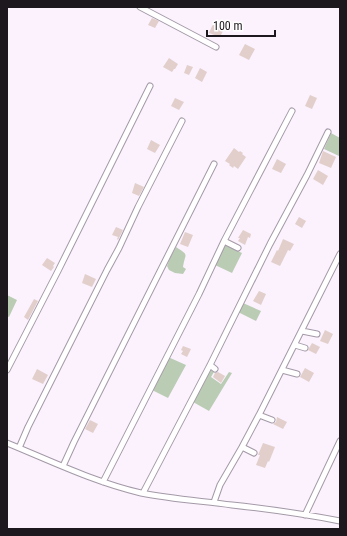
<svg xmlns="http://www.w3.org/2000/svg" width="347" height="536" font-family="'Roboto Condensed',sans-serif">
<rect width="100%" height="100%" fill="#fbf2fe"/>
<path fill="#bbccb5" d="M331 133 340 138V153L339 156 324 149Z
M225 245 242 253 232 273 215 265Z
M176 247C190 256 185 253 183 267L186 269 183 274 175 273 169 270 167 266 170 258Z
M7 295 17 300 9 317 7 316Z
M243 303 261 311 256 321 238 312Z
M168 357 186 365 168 398 152 390Z
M211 370 214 372 211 377 221 384 229 372 232 373 209 411 193 402Z"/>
<path fill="#e2cfcb" d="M152 18 159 21 155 28 148 25Z
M213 24 224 29 220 37 209 33Z
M245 44 255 49 249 60 239 55Z
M169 58 178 64 175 69H174L172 72 163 67Z
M187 65 193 67 189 75 184 73Z
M200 68 207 72 202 82 195 78Z
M310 95 317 98 312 109 305 106Z
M175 98 184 102 179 110 171 106Z
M151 140 160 145 155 153 147 149Z
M234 148 239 152 240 151 243 153 242 154 246 157 238 169 234 166 233 168 229 165 230 164 225 161Z
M323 151 336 157 331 168 319 163Z
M277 159 286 164 281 173 272 169Z
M318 170 328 176 323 185 313 179Z
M135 183 144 187 139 196 132 193Z
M299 217 306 221 302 228 295 224Z
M116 227 123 230 118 240 117 239 118 237 112 235Z
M243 230 251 234 250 238 248 237 245 245 238 241 240 238H238Z
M185 232 193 235 188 247 180 244Z
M283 239 294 244 290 251 288 250 280 266 271 262 277 250 278 251Z
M47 258 55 263 53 266 54 267 51 271 42 265Z
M85 274 96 279 92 287 82 283Z
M259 291 266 294 261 305 253 301Z
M34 299 38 301 28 320 24 317Z
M325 330 333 334 328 344 320 341Z
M312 343 320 347 316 354 308 350Z
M183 346 191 349 187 357 181 354 183 351 181 350Z
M305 368 314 373 309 382 300 377Z
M37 369 48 375 43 384 32 379Z
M218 372 225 376 221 383 213 377 215 373Z
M277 417 287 422 283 429 273 424 276 422Z
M90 420 98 424 93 433 85 429Z
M263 443 275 447 269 462 268 461 265 468 256 465 260 455H258Z"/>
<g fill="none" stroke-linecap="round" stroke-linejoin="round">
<g stroke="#a49aa7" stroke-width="7">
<path id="minor" d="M140 7 216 47
M224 241 238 248
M302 331 317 334
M295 345 305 348
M210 365 215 369
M7 370 58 271 150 86
M282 370 297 374
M259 415 272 420
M7 443C51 461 94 482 141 493 171 499 202 501 232 505 268 509 304 514 340 521
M242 447 254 453
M19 448 28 427 107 270 119 248 138 207 182 121
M63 466 74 442 214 164
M103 482 199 294 224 241 292 111
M143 493 210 365 270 244 307 175 328 132
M214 502 220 485 242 447 259 415 340 254
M305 515 340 441"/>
</g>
<use href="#minor" stroke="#fff" stroke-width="5"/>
</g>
<rect width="347" height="536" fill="none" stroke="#1c181d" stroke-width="16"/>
<path d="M207 30v6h68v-6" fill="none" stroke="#1c181d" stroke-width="2"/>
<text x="213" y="30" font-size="12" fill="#1c181d" stroke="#ffffff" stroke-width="3" paint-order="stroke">100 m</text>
</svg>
